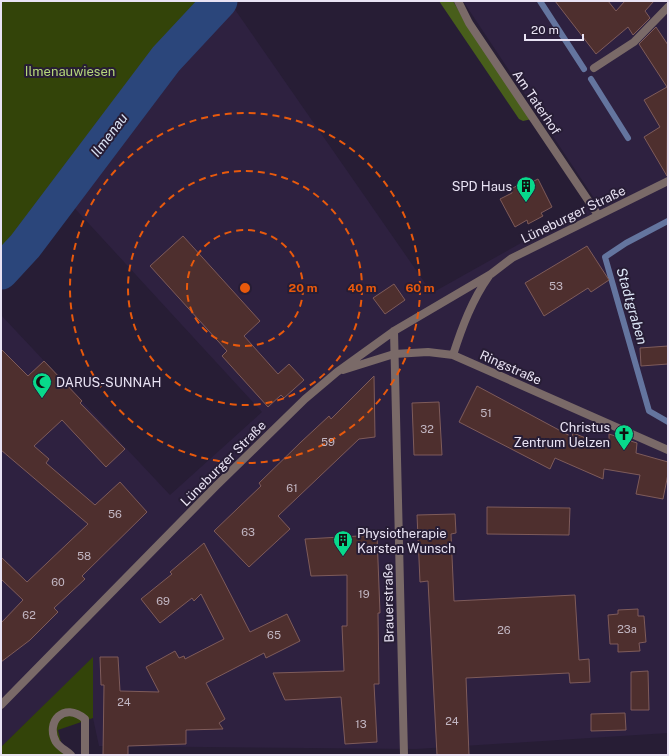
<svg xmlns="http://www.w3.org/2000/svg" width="669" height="756" font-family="'Public Sans',sans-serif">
<rect width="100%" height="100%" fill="#271d35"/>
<path fill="#2e2140" d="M220 1H229L432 293 596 201 463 1H668V733L416 749 99 746 93 718V658L1 747V315L170 495 262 412 68 201 166 59Z"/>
<path fill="#334409" d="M1 1H220L166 59 25 246 1 272Z
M93 657V718L58 730 64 755H1V747Z"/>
<path fill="#485e1b" d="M439 1H453L467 25 532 119 523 121 519 119Z"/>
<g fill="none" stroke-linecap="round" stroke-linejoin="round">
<path stroke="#64759f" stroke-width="6" d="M540 1 584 69
M591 79 628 138
M668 221 626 243 605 257 649 411 668 422"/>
<path stroke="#2b467b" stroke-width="35" d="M1 272 25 246 166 59 220 1"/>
</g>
<path fill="#4e2f2e" stroke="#7e5b5a" d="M555 1H608L616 11 625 1H654L645 11 650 18 633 35 628 27 596 54Z
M656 27 668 45 667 176 644 137 660 127 644 100 667 87 639 44Z
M538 179 552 207 541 213 543 216 528 224 527 220 515 227 500 199 512 193 511 189 524 182 526 185Z
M183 236 260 321 244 336 278 374 289 364 304 380 284 398 281 395 268 407 222 356 227 351 150 266Z
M587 246 609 280 591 292 588 288 544 316 525 283Z
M394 284 405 300 385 314 373 298Z
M668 346V364L641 366 640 348Z
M1 349 28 376 44 361 82 401 80 403 125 449 106 467 62 420 34 446 49 459 46 463 95 505 120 482 147 512 82 576 85 579 54 608 58 612 30 640 1 662V623L23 600 1 579V557L27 582 88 524 1 450Z
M374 376 375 437 359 439 278 516 290 529 249 567 214 531 261 486 259 483 301 442 329 416 331 419Z
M477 386 572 437 573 433 609 447V434L637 443 636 453 668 462V474L663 499 636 494 640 475 604 469 603 479 555 458 550 469 459 422Z
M439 402 442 455H414L412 403Z
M487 507 570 508 569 535 487 534Z
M455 514 456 533 451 534 454 601 575 595 579 660 589 659 590 682 570 683 569 673 466 678 469 755H437L428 581 420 582 417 515Z
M377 535 380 613H378L379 684H374L377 742 345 744 341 697 285 700 273 673 344 671 342 626H347V575L311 576 305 539Z
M204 543 250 632 287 614 300 641 266 658 264 653 206 683 225 719 219 723 223 729 186 730V744L128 746V755H103L104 685H101L100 657H118L120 691 159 692 146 667 175 651 179 658 184 656 185 659 224 639 201 594 194 601 192 598 160 623 141 599 172 574 170 572Z
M638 609V616H644L646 642 639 643 640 651 618 652V644H610L608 615 618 614V610Z
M648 671 649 710H631V672Z
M625 713 626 730 591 731V714Z"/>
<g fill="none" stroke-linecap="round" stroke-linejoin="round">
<path stroke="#7a6a68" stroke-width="8" d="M458 1 469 23 598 215
M594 68 634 42 668 7
M394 331 404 755
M453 355C462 327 472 300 489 276
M343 370 394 354 428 352 453 355 668 450
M1 705 216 486 305 399 337 372 394 331 491 274 512 258 668 181
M71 755C67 751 59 747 56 742 45 722 64 701 85 719V755"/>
</g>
<g fill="none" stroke="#e8590c" stroke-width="2" stroke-dasharray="7 5">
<circle cx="245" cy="288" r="58"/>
<circle cx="245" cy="288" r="117"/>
<circle cx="245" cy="288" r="175"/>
</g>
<defs>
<g id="building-pin" transform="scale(1)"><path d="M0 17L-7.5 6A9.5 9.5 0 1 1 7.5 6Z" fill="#08d98b" stroke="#271d35"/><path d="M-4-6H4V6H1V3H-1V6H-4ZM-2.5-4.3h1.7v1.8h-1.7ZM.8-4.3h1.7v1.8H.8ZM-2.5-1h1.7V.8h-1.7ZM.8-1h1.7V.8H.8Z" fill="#111"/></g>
<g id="mosque-pin" transform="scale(1)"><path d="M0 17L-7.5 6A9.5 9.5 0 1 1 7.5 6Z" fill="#08d98b" stroke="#271d35"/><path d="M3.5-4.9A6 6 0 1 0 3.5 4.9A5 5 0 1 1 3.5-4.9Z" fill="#111"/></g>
<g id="church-pin" transform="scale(1)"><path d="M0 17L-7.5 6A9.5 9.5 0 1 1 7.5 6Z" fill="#08d98b" stroke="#271d35"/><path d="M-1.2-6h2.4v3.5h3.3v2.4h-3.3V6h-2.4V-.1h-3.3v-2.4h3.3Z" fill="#111"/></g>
</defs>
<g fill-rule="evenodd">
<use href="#building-pin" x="526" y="186"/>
<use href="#mosque-pin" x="42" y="382"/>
<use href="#church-pin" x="624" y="434"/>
<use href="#building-pin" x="343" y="540"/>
</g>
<g text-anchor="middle" stroke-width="4" stroke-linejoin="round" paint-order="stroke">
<g font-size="11" fill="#c2b6c2">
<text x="556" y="290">53</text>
<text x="486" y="417">51</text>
<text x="427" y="433">32</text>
<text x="328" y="446">59</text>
<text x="292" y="492">61</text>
<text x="115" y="518">56</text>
<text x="248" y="536">63</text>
<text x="84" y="560">58</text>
<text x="58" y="586">60</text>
<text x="364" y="598">19</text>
<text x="163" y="605">69</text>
<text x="29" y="619">62</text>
<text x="627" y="633">23a</text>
<text x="504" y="634">26</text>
<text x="274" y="639">65</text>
<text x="124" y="706">24</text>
<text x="452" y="725">24</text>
<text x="361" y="728">13</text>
</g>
<g font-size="13" fill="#b5d77a" stroke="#271d35">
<text x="70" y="76">Ilmenauwiesen</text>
</g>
<g font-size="13" fill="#e9e3f4" stroke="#271d35">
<text transform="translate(537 102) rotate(56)" y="5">Am Taterhof</text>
<text transform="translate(573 214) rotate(-26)" y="5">Lüneburger Straße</text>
<text transform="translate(511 367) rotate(24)" y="5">Ringstraße</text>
<text transform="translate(223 463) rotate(-45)" y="5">Lüneburger Straße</text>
<text transform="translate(388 603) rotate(-91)" y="5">Brauerstraße</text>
</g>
<g font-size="13" fill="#e9e3f4" stroke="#271d35" text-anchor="end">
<text x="512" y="191">SPD Haus</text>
<text x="56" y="387" text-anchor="start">DARUS-SUNNAH</text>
<text x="610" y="432">Christus<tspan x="610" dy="15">Zentrum Uelzen</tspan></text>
<text x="357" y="538" text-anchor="start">Physiotherapie<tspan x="357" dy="15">Karsten Wunsch</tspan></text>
</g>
<g font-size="14" font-style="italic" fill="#dbe4f5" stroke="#271d35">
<text transform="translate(109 135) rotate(-53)" y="5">Ilmenau</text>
<text transform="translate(632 306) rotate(74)" y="5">Stadtgraben</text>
</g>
</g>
<circle cx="245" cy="288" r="6" fill="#e8590c" stroke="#271d35" stroke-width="2"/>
<g font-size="12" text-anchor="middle" font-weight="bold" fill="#e8590c" stroke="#271d35" stroke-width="4" stroke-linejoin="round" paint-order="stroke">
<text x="303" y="292">20 m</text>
<text x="362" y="292">40 m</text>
<text x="420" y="292">60 m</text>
</g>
<rect width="669" height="756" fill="none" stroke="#e9e3f4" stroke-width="4"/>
<path d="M525 34v6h58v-6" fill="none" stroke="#e9e3f4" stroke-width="2"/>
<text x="531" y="34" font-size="12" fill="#e9e3f4" stroke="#271d35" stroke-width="3" paint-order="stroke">20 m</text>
</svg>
